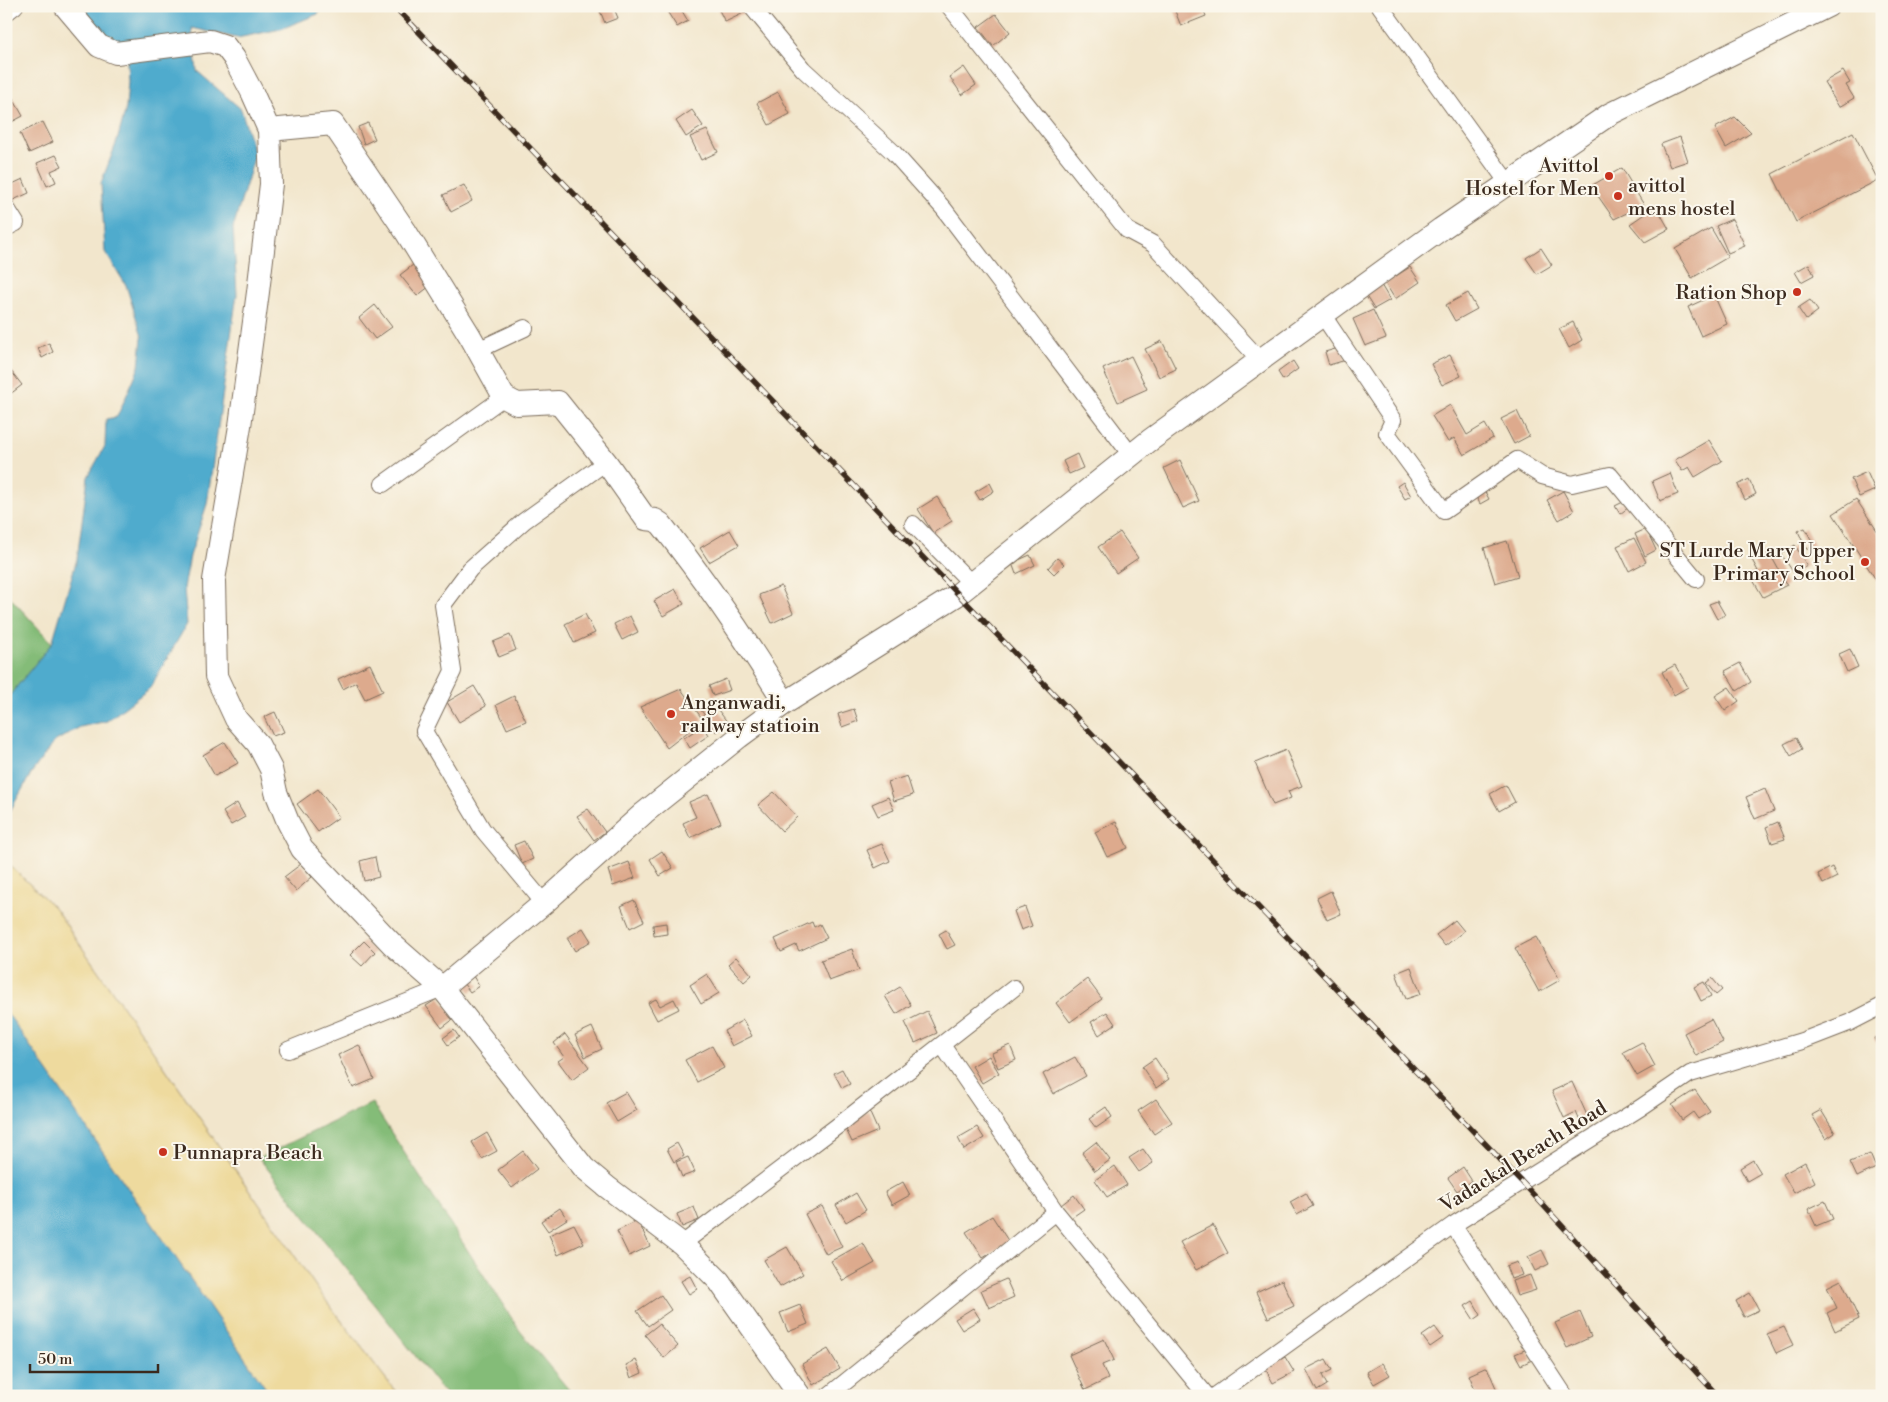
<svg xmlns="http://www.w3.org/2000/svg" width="1888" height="1402" font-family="'Libre Bodoni',serif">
<rect width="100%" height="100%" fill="#fbf7ec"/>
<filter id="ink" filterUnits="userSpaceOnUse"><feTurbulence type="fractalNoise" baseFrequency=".02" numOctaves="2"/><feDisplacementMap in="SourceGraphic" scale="10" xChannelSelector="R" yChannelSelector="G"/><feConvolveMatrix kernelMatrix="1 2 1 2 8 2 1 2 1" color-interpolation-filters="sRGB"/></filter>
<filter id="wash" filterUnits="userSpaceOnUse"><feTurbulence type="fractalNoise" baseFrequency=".0096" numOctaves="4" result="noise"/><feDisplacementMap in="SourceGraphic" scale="20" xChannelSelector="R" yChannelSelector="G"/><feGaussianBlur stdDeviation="1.12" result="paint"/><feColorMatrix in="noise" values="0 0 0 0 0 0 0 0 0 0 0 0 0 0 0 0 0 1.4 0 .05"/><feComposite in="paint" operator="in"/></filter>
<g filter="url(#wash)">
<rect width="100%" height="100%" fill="#f2e6cc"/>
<path fill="#84bc78" stroke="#60734b" d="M6 593 52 643 10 695 6 698Z
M372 1103 520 1331 574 1396H447L259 1158Z"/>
<path fill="#eeda9e" stroke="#94825e" d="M6 862 54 907 321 1294 399 1396H271L6 1011Z"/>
<path fill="#4fabcd" stroke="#456a76" d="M83 6H322L318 14 281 29 237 38 192 28 197 71 241 109 255 155 233 228 237 294 207 504 190 556 184 588 187 624 150 688 107 721 80 727 54 742 32 772 6 818V698L10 695 52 643 77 559 88 477 105 446 106 419 117 417 139 367 142 337 126 285 105 252 101 183 117 141 126 108 128 81 126 44 101 42 84 22Z
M6 1011 271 1396H6Z"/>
<g id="blocks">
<path fill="#ddaa8d" d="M598 6H613L618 18 605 23Z
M669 6H679L688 21 677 27 665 8Z
M717 6H743L746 12 725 22Z
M1173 6H1202L1206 16 1181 26Z
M996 14 1010 32 993 46 978 27Z
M964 67 976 85 962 95 950 77Z
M1843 71 1850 83 1846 85 1854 98 1839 107 1824 82Z
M778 92 790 114 769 125 757 103Z
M11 95 23 116 6 125V98Z
M692 110 703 126 686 137 676 121Z
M1735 117 1751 133 1726 148 1715 128Z
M43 122 53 142 29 153 20 133Z
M368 123 375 139 364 144 358 127Z
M707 130 718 152 701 160 690 137Z
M1853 132 1878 180 1796 222 1772 174Z
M1680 137 1688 161 1670 167 1661 144Z
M56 155 62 166 51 171 56 182 47 186 37 163Z
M1622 168 1644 205 1614 219 1591 186Z
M23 179 29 193 11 201 6 187Z
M464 185 472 201 451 212 443 195Z
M1656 206 1669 229 1645 242 1630 224Z
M1732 219 1745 246 1728 253 1716 226Z
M1711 228 1728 257 1692 278 1675 249Z
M1541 248 1552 265 1537 274 1526 258Z
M418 261 434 283 417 296 400 275Z
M1809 264 1814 275 1801 282 1795 272Z
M1410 267 1420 282 1395 299 1385 283Z
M1378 280 1390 300 1374 309 1362 290Z
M1468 293 1477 309 1455 321 1446 305Z
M1714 295 1727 324 1701 336 1688 307Z
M1810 300 1818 311 1806 320 1798 308Z
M375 305 392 327 375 339 359 318Z
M1373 310 1386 338 1365 346 1353 319Z
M1573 322 1582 340 1569 348 1559 329Z
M1162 341 1176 369 1159 377 1145 349Z
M49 343 53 352 42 358 38 348Z
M1342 347 1346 360 1329 365 1325 352Z
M1450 355 1461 376 1442 385 1431 364Z
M1131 356 1147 389 1118 402 1103 369Z
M1293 361 1298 369 1283 380 1278 372Z
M11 371 22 385 9 395 6 390V374Z
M1450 405 1467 435 1485 424 1493 438 1464 455 1454 438 1448 442 1432 416Z
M1517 411 1529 436 1514 444 1501 419Z
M1709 440 1722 461 1695 477 1689 467 1682 471 1675 460Z
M1077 454 1083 468 1069 474 1063 461Z
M1180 460 1199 501 1183 508 1164 468Z
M1867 472 1875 490 1859 497 1851 479Z
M1670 473 1678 494 1660 501 1652 481Z
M1749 479 1756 494 1745 500 1738 485Z
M1403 482 1411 496 1405 499 1397 486Z
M990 483 994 491 980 500 975 492Z
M1483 488 1489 499 1480 504 1474 492Z
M1563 491 1574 511 1559 520 1547 500Z
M937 497 952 521 933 533 918 509Z
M1856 499 1882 538V589L1833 514Z
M1625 501 1629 507 1620 514 1615 506Z
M1805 528 1814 545 1806 549 1798 531Z
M1646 529 1656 550 1645 556 1635 534Z
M730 530 739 545 709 562 700 548Z
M1120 532 1138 558 1116 573 1098 547Z
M1634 538 1646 562 1629 571 1617 546Z
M1507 541 1518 576 1495 583 1484 548Z
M1795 545 1807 566 1794 573 1781 554Z
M1769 552 1787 585 1763 597 1750 575 1758 571 1752 560Z
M1030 555 1035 565 1016 574 1012 563Z
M1057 558 1064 564 1054 574 1048 568Z
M781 586 793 613 772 623 759 595Z
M675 589 684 604 663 616 654 601Z
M1717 601 1725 615 1717 619 1709 604Z
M585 614 595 633 574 643 565 624Z
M630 616 638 632 622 640 614 624Z
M510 635 516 650 499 657 493 642Z
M1850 649 1858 667 1847 672 1839 654Z
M1740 663 1751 682 1737 691 1725 671Z
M370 664 383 691 365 699 356 682 343 689 338 679Z
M1675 665 1688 687 1674 695 1662 672Z
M726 679 730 690 713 696 709 686Z
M474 686 486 706 459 722 447 702Z
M1729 687 1739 701 1725 711 1715 696Z
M681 689 703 720 667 748 640 707Z
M514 696 526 721 507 729 496 705Z
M712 702 728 723 716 732 701 710Z
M854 709 858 721 842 727 838 714Z
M275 712 284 732 273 736 264 717Z
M703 725 709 735 690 748 684 738Z
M1796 738 1802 749 1791 756 1784 744Z
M225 742 238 763 215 776 203 755Z
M1286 750 1302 786 1288 791 1291 798 1273 805 1255 763Z
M907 776 913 795 894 801 888 782Z
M1506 785 1515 802 1499 811 1490 794Z
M318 789 339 817 318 832 297 804Z
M1765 789 1774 811 1755 819 1746 797Z
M774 792 797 817 782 831 758 805Z
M708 794 721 823 690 838 683 823 696 817 689 802Z
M888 797 894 810 878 816 872 804Z
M237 803 245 817 231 825 223 812Z
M588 809 605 832 594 840 577 816Z
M1116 822 1128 848 1107 857 1095 832Z
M1778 822 1785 839 1772 843 1766 827Z
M524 841 533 859 522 864 514 845Z
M882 844 890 861 875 868 867 850Z
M662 851 673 868 660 876 650 859Z
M375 857 379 877 364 881 360 861Z
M629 862 635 878 613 886 608 870Z
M301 864 312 877 296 891 284 877Z
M1832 867 1837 877 1823 884 1818 874Z
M1331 891 1341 914 1327 920 1317 898Z
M634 900 644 921 630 928 621 906Z
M1025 907 1032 926 1021 930 1014 911Z
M1455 920 1464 931 1445 946 1436 935Z
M812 922 814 927 820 924 827 938 799 951 796 945 781 952 775 939Z
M666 923 667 934 654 936 653 925Z
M583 928 591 941 575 951 567 938Z
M946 930 955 945 947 949 939 934Z
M1536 937 1560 980 1539 992 1515 948Z
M364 941 375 952 362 966 350 955Z
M852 949 859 970 829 981 821 960Z
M736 957 752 975 744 982 728 964Z
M1411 967 1421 994 1406 999 1396 973Z
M707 974 719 993 701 1004 690 985Z
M473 976 479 986 470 992 463 983Z
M1712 978 1722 990 1716 995 1706 983Z
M1087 979 1102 999 1070 1022 1056 1003Z
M1704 982 1711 996 1701 1001 1694 987Z
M900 987 911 1005 896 1014 885 996Z
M440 997 455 1018 442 1028 426 1006Z
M656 999 660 1006 674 999 679 1009 657 1020 648 1003Z
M927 1011 937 1033 915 1043 905 1022Z
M1107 1012 1115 1024 1099 1035 1091 1022Z
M1711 1019 1723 1042 1696 1056 1684 1033Z
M743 1020 752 1036 732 1046 724 1031Z
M592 1027 602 1049 585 1057 575 1035Z
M454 1030 459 1037 448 1045 443 1038Z
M565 1034 589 1067 572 1080 558 1061 564 1057 554 1043Z
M1882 1035V1054L1874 1038Z
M1642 1042 1655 1066 1637 1076 1623 1052Z
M359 1045 374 1079 353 1088 338 1055Z
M1010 1045 1016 1060 998 1068 992 1053Z
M712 1046 724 1068 697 1082 685 1060Z
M989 1056 999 1073 982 1083 972 1066Z
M1075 1057 1086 1076 1053 1094 1043 1074Z
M1155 1058 1169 1079 1156 1088 1142 1067Z
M842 1069 850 1084 842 1088 834 1073Z
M1572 1082 1590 1122 1582 1126 1576 1112 1564 1118 1552 1091Z
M1695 1090 1710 1112 1698 1119 1693 1112 1682 1120 1672 1105Z
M626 1092 637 1110 617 1122 606 1103Z
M1156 1099 1172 1122 1154 1134 1138 1111Z
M1106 1107 1112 1117 1096 1128 1089 1119Z
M1821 1110 1835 1133 1826 1139 1812 1115Z
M869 1111 878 1131 852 1142 843 1123Z
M977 1127 984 1138 964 1150 958 1138Z
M487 1133 497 1151 482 1159 472 1142Z
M1096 1142 1110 1160 1095 1171 1082 1153Z
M677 1143 684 1156 674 1162 667 1149Z
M1143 1149 1153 1163 1139 1172 1129 1158Z
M523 1151 537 1169 512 1188 498 1170Z
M1870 1154 1876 1168 1857 1177 1850 1162Z
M688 1157 695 1172 682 1177 676 1162Z
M1753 1160 1761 1173 1747 1181 1740 1168Z
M1805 1162 1815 1182 1794 1193 1783 1174Z
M1115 1166 1127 1185 1107 1197 1095 1180Z
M1463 1167 1472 1181 1457 1191 1448 1178Z
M903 1182 910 1195 892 1205 885 1192Z
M856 1193 866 1210 846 1222 836 1205Z
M1306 1193 1313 1206 1297 1215 1290 1202Z
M1074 1195 1084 1209 1071 1218 1061 1205Z
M1825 1201 1833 1219 1816 1226 1808 1209Z
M822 1206 842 1247 826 1254 805 1214Z
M694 1207 699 1220 682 1227 677 1214Z
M560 1208 567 1219 548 1231 541 1221Z
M992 1216 1009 1242 983 1258 966 1232Z
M638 1221 650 1246 629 1256 617 1231Z
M574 1224 584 1243 558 1255 549 1235Z
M1213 1225 1228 1253 1196 1270 1180 1242Z
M863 1243 875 1263 843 1281 831 1261Z
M787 1247 803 1274 780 1287 764 1260Z
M1542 1250 1549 1264 1535 1271 1528 1257Z
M1517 1262 1522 1275 1511 1279 1506 1266Z
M1530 1275 1536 1290 1517 1296 1512 1281Z
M690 1276 697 1289 689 1294 681 1281Z
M1006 1279 1014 1297 989 1308 981 1290Z
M1282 1280 1294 1306 1268 1318 1256 1292Z
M1841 1280 1859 1319 1835 1331 1827 1313 1837 1308 1827 1287Z
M1750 1293 1759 1310 1744 1317 1736 1301Z
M661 1295 671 1310 648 1326 637 1311Z
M1473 1301 1481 1315 1474 1320 1465 1306Z
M800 1305 808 1324 788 1332 780 1313Z
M973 1308 980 1319 962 1330 955 1319Z
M1580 1312 1591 1337 1567 1348 1555 1323Z
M659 1324 678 1346 664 1358 645 1335Z
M1435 1327 1443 1338 1430 1347 1422 1336Z
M1784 1327 1793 1345 1776 1353 1767 1334Z
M1104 1339 1114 1360 1102 1365 1108 1379 1085 1390 1069 1355Z
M828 1349 840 1369 813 1385 802 1364Z
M1527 1349 1532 1360 1521 1365 1515 1354Z
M1285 1357 1294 1372 1273 1383 1265 1368Z
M1326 1359 1332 1370 1322 1375 1327 1385 1317 1391 1306 1369Z
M636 1360 642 1373 631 1378 626 1365Z
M1382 1363 1390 1375 1374 1384 1367 1372Z
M1487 1367 1499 1395 1497 1396H1478L1469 1375Z"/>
</g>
</g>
<g filter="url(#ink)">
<use href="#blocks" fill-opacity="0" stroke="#7b6c5b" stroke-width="1"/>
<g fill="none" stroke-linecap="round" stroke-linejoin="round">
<g stroke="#7b6c5b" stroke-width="18">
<path id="street" d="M751 6 803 69 893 152 944 209 1131 455
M949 6 1127 230 1153 244 1260 360
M1380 6 1508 183
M6 13 15 6
M6 207 16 223 6 228
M1322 314 1393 420 1387 433 1444 511 1517 460 1542 476 1572 484 1610 475 1696 579
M478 350 525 328
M383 484 504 397
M913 524 971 583
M544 903 483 830 424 731 453 671 443 605 470 569 524 521 606 462
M942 1045 1056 1212 1207 1396
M288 1050 442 988
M1453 1225 1565 1396
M682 1244 844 1121 1014 988
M828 1396 1056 1212
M1215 1396 1453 1225 1640 1108 1690 1074 1802 1041 1851 1022 1882 1006"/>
</g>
<g stroke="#7b6c5b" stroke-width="24">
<path id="secondary" d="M65 6 99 46 116 53 210 41 225 46 234 58 252 92 269 130 271 184 258 292 240 426 214 580 216 676 236 719 258 744 271 769 276 792 288 822 302 849 393 945 442 988 584 1168 607 1187 682 1244 719 1281 800 1396
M269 130 333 124 406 232 470 336 504 397 517 404 558 402 606 462 646 519 655 520 661 524C706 581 747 641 785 703
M442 988 544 903 644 813 739 737 785 703 957 595 1149 441 1441 229 1610 114 1828 6"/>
</g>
<use href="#street" stroke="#fff" stroke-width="16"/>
<use href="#secondary" stroke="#fff" stroke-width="22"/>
<g stroke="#3b2a1e" stroke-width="5.5">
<path id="rail" d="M394 6 1521 1181 1718 1396"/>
</g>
<use href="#rail" stroke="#fbf7ec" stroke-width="4" stroke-dasharray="11" stroke-linecap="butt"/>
</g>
</g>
<g fill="#c8321e" stroke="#fbf7ec" stroke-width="2">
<circle cx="1609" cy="176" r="5"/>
<circle cx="1618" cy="196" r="5"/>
<circle cx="1797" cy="292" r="5"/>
<circle cx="1865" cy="562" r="5"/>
<circle cx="671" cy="714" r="5"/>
<circle cx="163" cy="1152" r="5"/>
</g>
<g text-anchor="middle" stroke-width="4" stroke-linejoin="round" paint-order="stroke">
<g font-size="20" fill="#3b2a1e" stroke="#fbf7ec" text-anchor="end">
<text x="1599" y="172">Avittol<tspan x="1599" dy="23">Hostel for Men</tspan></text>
<text x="1628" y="192" text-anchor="start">avittol<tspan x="1628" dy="23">mens hostel</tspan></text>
<text x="1787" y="299">Ration Shop</text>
<text x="1855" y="557">ST Lurde Mary Upper<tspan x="1855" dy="23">Primary School</tspan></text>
<text x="681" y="709" text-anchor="start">Anganwadi,<tspan x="681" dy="23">railway statioin</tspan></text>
<text x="173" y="1159" text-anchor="start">Punnapra Beach</text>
</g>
<g font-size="20" fill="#3b2a1e" stroke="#fbf7ec">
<text transform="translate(1523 1156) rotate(-32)" y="7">Vadackal Beach Road</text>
</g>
</g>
<rect width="1888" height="1402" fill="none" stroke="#fbf7ec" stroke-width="25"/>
<path d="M30 1364v8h128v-8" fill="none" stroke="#3b2a1e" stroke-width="2.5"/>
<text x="38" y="1364" font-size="15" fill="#3b2a1e" stroke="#fbf7ec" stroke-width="4" paint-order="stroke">50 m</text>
</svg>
